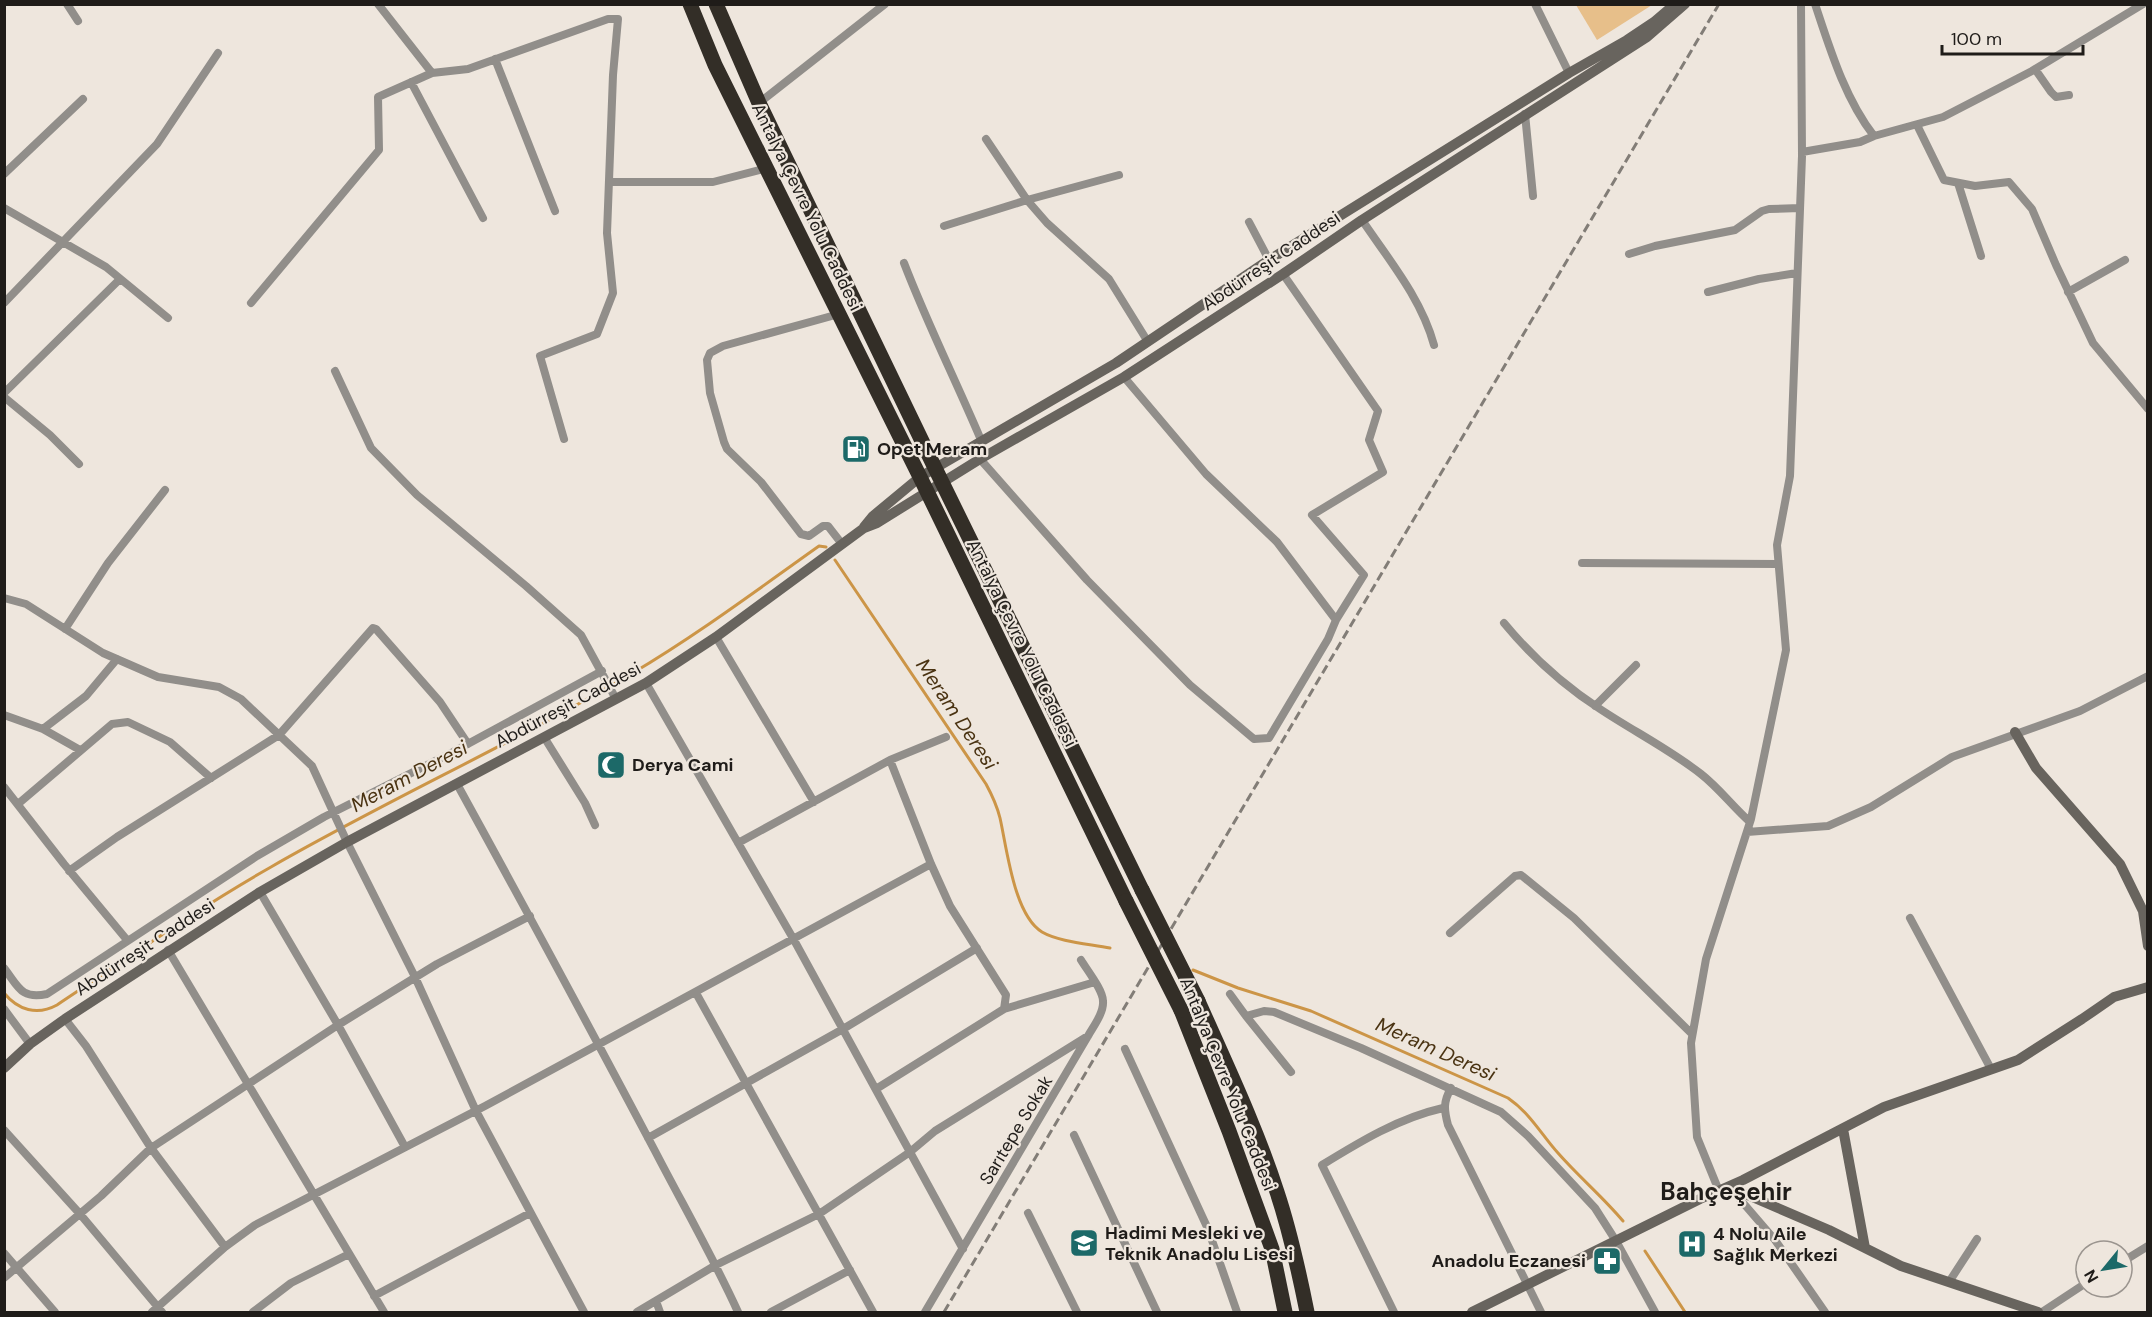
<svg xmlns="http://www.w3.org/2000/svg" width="2152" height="1317" font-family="'DM Sans',sans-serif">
<rect width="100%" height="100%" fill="#eee6dd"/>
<path fill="#e7bf8a" d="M1576 5H1652L1597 40Z"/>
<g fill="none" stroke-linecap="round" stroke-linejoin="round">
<path stroke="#cc9547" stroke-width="3" d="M835 560 986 784C992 795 997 806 1000 818 1007 849 1014 915 1042 932 1059 942 1091 944 1110 948
M1193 970 1238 988 1311 1011 1508 1098C1530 1113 1541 1134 1558 1153 1579 1177 1603 1197 1623 1221
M4 993C18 1010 37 1016 57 1005 128 958 197 909 271 867 389 799 514 743 631 674 697 635 757 590 819 546L826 547
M1645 1251 1685 1312"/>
<path stroke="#918e8a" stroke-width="8" d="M67 4 78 21
M378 4 432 73 468 69 608 19H618L613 75 607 233 613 293 597 334 540 356 564 439
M1535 4 1569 73
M1815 4C1830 49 1845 99 1874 136L1943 117 2032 71 2143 4
M495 59 555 211
M2035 69 2051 92 2056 97 2069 95
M411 82 483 218
M759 103 885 4
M1525 114 1533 196
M1917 125 1944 180 1975 186 2009 182 2032 209 2056 265 2093 343 2148 409
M986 139 1027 200 1119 175
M1802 152 1860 142 1874 136
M4 174 83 99
M609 182H713L767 168
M1958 183 1981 256
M4 208 106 267 168 318
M1362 220C1389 260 1421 298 1434 345
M1249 222 1269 260
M944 226 1027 200 1047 223 1109 279 1148 342
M1629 254 1655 246 1735 230 1762 211 1769 209 1800 208
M904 263C927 323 956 381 981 440
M1283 274 1378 411 1369 440 1383 472 1312 515 1364 575 1336 620
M1708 292 1759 279 1797 273
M2068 292 2125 260
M4 303 157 144 218 53
M251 303 379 150 378 97 432 73
M839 314 723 346 710 353 707 360 710 393 724 442 727 449 761 482 801 534 809 536 823 526H828L842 544
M335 371 371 448 417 495 526 586 581 635 616 699
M4 393 120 279
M4 397 50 435 79 464
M980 459 1087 580 1190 685 1254 739 1269 738 1328 639 1336 620 1277 542 1206 474 1124 377
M1582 563 1778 564
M4 598 26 604 103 653 158 677 219 687 241 699 312 766 347 842 415 977 476 1111 584 1312
M1504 623C1532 657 1563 685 1600 709 1633 731 1669 749 1701 774 1719 788 1733 807 1750 822
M65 629 108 563 165 490
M716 637 814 802
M646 683 794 940 963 1249
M1595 706 1636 665
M4 715 43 729 80 750
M43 729 86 696 117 659
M544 737 585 803 595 825
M457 784C524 906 590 1028 655 1151 683 1205 713 1257 738 1312
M4 787 64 864 127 940
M18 804 112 724 128 722 170 742 211 778
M1747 832 1828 826 1871 807 1952 757 2080 711 2148 676
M738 843 890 760 946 737
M69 871 117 837 279 735 373 628 376 629 440 702 468 744
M260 892 338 1025 405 1147
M1910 918 1991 1069
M1450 933 1515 876 1521 875 1574 918 1692 1034
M168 950 384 1312
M4 968C18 986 21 1000 47 994L257 856 324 817 453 752 602 671
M696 993 873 1312
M1230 994 1246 1016
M4 1009 30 1044
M1004 1009 1095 982
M65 1019 86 1046 151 1148 225 1247
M1125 1049 1208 1229 1237 1312
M1291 1072 1246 1016 1264 1011 1274 1012 1361 1048 1501 1112 1528 1136 1595 1208 1616 1241 1655 1312
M1451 1088C1443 1102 1444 1110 1448 1125L1541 1312
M876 1089 1004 1009 1006 995 950 906 931 864 890 760
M4 1130 80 1214 162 1312
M1074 1135 1157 1312
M648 1138 843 1029 977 948
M1732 1190 1775 1240 1825 1312
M1719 1191 1697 1137 1691 1043 1706 959 1751 819 1786 650 1777 545 1790 476 1802 156 1801 4
M1028 1213 1077 1312
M4 1253 55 1312
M2122 1262 2148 1246
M4 1278 101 1196 151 1148 338 1025 437 964 530 916
M1949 1282 1977 1239
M374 1296 530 1213
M656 1301 660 1312
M152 1312 225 1247 255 1225 485 1106 931 864
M253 1312 291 1283 349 1254
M637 1312 716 1265 819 1214 910 1152 935 1131 1088 1036
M771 1312 850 1270
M925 1312 1088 1036C1093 1027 1104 1013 1103 1001 1103 990 1087 970 1081 960
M1394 1312 1322 1165C1361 1141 1399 1118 1443 1108
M2042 1312 2086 1283"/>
<path stroke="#68645e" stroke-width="10" d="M864 527 873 516 920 477 1116 363 1269 260 1569 73 1627 40 1654 22 1675 4
M2015 732 2036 768 2120 864 2143 911 2148 946
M4 1068 30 1044 65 1019 260 892 347 842 646 683 716 637 864 528 877 523 980 459 1124 377 1283 274 1362 220 1647 37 1685 4
M1843 1129 1865 1248
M1729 1187 1829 1230 1901 1266 2038 1312
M1472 1312 1700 1199 1743 1180 1884 1107 2018 1060 2082 1019 2114 997 2148 987"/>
<path stroke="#332e27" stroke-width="15" d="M690 4 715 65 920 477 1126 901
M716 4 759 103 935 468 1142 890
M1198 1001C1226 1064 1256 1127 1277 1192 1290 1231 1299 1272 1307 1312
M1181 1010 1229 1131 1272 1249 1285 1312"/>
<path stroke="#827d77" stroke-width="3" stroke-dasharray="9 4.5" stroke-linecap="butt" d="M944 1312 1719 4"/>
<path stroke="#332e27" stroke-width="15" d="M1142 890 1198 1001
M1126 901 1181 1010"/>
</g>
<defs>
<g id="fuel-square" transform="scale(1.5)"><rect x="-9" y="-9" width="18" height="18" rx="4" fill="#1c6968" stroke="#eee6dd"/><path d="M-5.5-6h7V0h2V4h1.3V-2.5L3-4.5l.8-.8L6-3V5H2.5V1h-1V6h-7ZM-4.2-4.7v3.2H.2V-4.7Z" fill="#fff"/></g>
<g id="mosque-square" transform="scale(1.5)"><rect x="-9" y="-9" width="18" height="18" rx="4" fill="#1c6968" stroke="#eee6dd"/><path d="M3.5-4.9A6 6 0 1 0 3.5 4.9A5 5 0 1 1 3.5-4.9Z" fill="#fff"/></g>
<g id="school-square" transform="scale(1.5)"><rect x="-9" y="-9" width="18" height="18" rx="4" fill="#1c6968" stroke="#eee6dd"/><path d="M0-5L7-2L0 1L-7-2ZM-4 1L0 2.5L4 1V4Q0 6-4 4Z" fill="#fff"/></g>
<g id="hospital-square" transform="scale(1.5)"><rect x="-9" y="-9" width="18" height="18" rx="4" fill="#1c6968" stroke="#eee6dd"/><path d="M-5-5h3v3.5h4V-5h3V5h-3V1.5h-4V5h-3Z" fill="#fff"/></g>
<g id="pharmacy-square" transform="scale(1.5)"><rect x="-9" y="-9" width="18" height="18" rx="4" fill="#1c6968" stroke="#eee6dd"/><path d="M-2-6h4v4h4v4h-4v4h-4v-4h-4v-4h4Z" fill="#fff"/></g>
</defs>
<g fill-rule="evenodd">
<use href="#fuel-square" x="856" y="449"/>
<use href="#mosque-square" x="611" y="765"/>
<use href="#school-square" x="1084" y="1243"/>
<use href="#hospital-square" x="1692" y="1244"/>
<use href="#pharmacy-square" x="1607" y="1261"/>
</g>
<g text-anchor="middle" stroke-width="4.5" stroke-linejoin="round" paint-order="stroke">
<g font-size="18" fill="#1f1c19" stroke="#eee6dd">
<text transform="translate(807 207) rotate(64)" y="6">Antalya Çevre Yolu Caddesi</text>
<text transform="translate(1271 261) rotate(-34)" y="6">Abdürreşit Caddesi</text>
<text transform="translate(1022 643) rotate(64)" y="6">Antalya Çevre Yolu Caddesi</text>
<text transform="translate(568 705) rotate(-28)" y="6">Abdürreşit Caddesi</text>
<text transform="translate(145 947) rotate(-33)" y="6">Abdürreşit Caddesi</text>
<text transform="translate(1228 1084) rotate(68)" y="6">Antalya Çevre Yolu Caddesi</text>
<text transform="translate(1016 1130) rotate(-59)" y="6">Sarıtepe Sokak</text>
</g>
<g font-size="18" font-weight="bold" fill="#1f1c19" stroke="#eee6dd" text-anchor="start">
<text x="877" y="455">Opet Meram</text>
<text x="632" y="771">Derya Cami</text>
<text x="1105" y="1239">Hadimi Mesleki ve<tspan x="1105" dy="21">Teknik Anadolu Lisesi</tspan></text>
<text x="1713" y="1240">4 Nolu Aile<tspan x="1713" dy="21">Sağlık Merkezi</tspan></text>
<text x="1586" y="1267" text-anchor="end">Anadolu Eczanesi</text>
</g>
<g font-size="20" font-style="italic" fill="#4a3312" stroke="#eee6dd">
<text transform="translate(957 714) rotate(56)" y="7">Meram Deresi</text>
<text transform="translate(409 776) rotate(-28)" y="7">Meram Deresi</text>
<text transform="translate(1436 1049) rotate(24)" y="7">Meram Deresi</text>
</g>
<g font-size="24" font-weight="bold" fill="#1f1c19" stroke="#eee6dd">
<text x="1726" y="1200">Bahçeşehir</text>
</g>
</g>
<rect width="2152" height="1317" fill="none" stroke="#1f1c19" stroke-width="12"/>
<g transform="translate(2104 1269) rotate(240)"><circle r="28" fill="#eee6dd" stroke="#9b958f" stroke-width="1.5"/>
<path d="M0-4.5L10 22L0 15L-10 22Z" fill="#1c6968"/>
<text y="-9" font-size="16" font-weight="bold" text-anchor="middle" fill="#1f1c19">N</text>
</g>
<path d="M1942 45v9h141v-9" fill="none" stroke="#1f1c19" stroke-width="3"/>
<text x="1951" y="45" font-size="18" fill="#1f1c19" stroke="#eee6dd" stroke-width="4.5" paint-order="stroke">100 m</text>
</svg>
